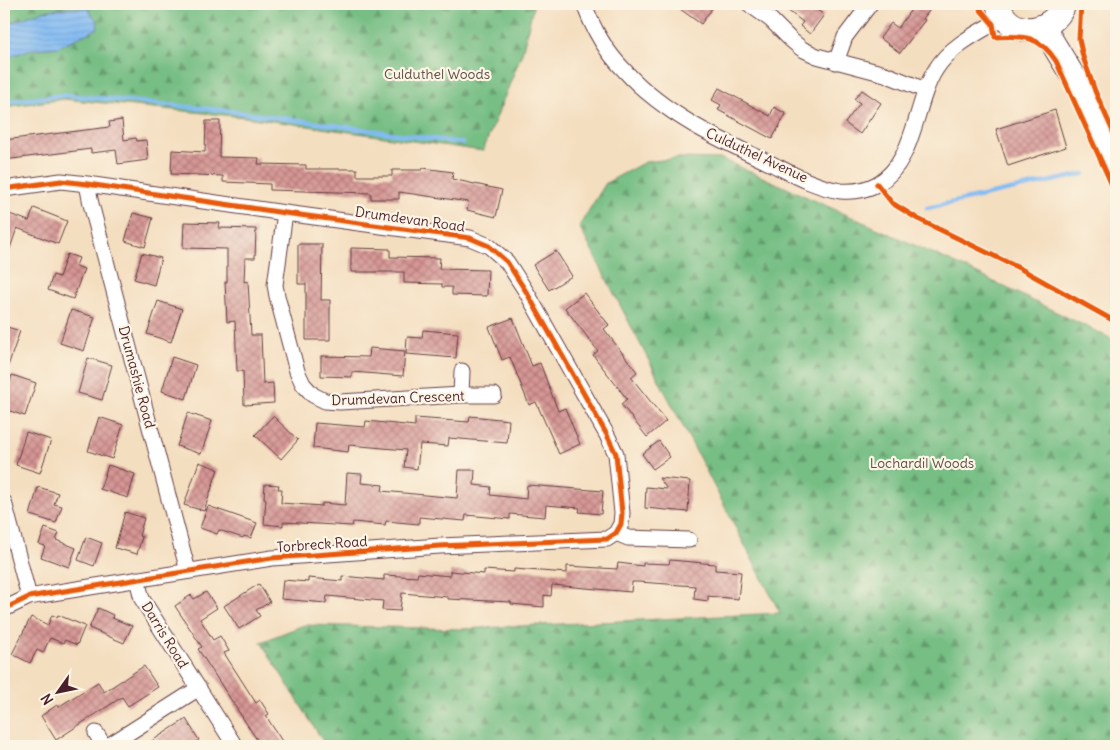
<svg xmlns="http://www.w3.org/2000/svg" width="1120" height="750" font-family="Delius,sans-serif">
<defs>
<pattern id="forest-firs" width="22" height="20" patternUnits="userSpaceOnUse" patternTransform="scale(1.25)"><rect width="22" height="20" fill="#76be84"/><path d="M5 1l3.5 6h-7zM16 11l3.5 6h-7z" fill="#639a6c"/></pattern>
<pattern id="water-rules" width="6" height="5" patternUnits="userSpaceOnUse" patternTransform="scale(1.25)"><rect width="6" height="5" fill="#82bbf3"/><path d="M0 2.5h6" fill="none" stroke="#72a0d0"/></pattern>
<pattern id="building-cross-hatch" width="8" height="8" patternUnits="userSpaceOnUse" patternTransform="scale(1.25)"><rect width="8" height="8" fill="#d69694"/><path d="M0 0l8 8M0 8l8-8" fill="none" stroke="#b07a79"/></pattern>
</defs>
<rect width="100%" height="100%" fill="#fcf5e5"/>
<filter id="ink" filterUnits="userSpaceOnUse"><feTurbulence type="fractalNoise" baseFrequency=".02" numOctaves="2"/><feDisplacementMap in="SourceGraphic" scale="10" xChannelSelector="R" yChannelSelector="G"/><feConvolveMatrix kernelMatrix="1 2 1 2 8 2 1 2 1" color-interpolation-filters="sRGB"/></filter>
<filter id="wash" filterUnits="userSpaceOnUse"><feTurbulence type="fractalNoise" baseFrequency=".0096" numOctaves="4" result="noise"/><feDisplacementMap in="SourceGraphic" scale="20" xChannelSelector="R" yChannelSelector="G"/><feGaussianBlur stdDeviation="1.12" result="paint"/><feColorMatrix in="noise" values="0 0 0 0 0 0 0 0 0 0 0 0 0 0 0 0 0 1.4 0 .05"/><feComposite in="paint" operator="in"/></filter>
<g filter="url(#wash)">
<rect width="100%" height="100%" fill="#f4dec0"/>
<path fill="url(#forest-firs)" stroke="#606e58" d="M4 4H534L522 53 483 151 245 117 64 99 4 107Z
M680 158 722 159 959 265 1116 341V746H326L261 642 304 625 461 629 780 613 579 226 606 183 645 162Z"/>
<path fill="url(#water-rules)" stroke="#666d8f" d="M66 8H87L98 22 97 29 58 47 28 50 4 59V25L44 11Z"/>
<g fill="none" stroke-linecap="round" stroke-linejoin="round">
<path stroke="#82bbf3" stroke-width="4.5" d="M4 102 66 95 230 111 462 143
M927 208 1084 174"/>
</g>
<g id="blocks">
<path fill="url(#building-cross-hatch)" d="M673 4H715L701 24Z
M779 4H809L824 15 810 34 800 26 803 22Z
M915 4H934L923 19 925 20 900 53 880 38 891 23 898 28Z
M719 88 770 116 774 107 786 114 772 139 718 110 721 105 712 100Z
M862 90 881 103 860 134 845 123 860 103 854 99Z
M1055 110 1066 147 1008 166 996 129Z
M122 120 124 140 136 138 137 141 146 140 148 160 118 164 116 150 91 153V149L4 160V140L110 127 109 122Z
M206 121H220L219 157 259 158 258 164 306 165V169H357V176H392V170H422L423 168 453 172 452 179 502 190 496 217 467 210 469 202 399 192V199H371V193L270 190V184L223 182V176L171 174 172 150 205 152Z
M34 208 67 221 58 244 17 228 6 260H4V212L29 221Z
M133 213 153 218 145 247 125 241Z
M184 222 220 223 219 228 256 229 255 258H245L244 282 248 281 251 335H261L263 384 273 383 274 403 244 405 243 371H237L235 321 227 322 225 282H227V249L183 248Z
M298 244H322L321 300H330V340H306V284H298Z
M351 248 390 249V257L440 258 439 269 488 270 487 296 452 295V287H442V284L404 283V272H351Z
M556 251 572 276 549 290 533 265Z
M142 253 161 258 154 285 134 279Z
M67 254 79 258 76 266 84 269 73 299 48 290 53 275 59 277Z
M584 293 609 325 604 329 637 372 631 377 666 421 647 437 621 404 627 399 593 355 598 351 565 308Z
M158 301 182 309 171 342 147 334Z
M71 310 95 317 84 351 60 343Z
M513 318 532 366 540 363 558 411 565 408 580 444 559 454 536 402 529 405 510 357 502 360 489 327Z
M4 326 20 331 6 372 4 371Z
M423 330 458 333 456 358 406 354 407 337 422 338Z
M370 348 405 351 403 376 352 372V377L321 376V356L369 357Z
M172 357 196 365 186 399 162 391Z
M88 358 112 365 102 400 78 393Z
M12 375 36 383 25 416 4 409V399Z
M188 413 212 421 201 454 177 446Z
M273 416 298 440 281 459 255 435Z
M470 416 509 420 507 443 449 438 448 446 420 444 417 469 404 467 406 450 349 445 348 452 313 448 315 423 365 427 366 421 415 426V418L469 422Z
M99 417 123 425 112 459 88 451Z
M26 432 51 440 40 473 16 465Z
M659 441 670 457 653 469 642 454Z
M199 462 218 469 204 511 184 505Z
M108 465 135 474 128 498 100 489Z
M459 470H475L474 485 491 487 490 495 526 499 527 485 603 491 601 514 579 512 580 508 546 505 545 517 510 514V519L466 515 465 521 419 517V524L386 521 385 525 353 522 352 526 283 522V526L264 524 266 499 264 498 265 484 279 485 278 489H282L281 503 322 506V503L345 505 347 473 362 474 361 483 383 485 382 491 457 498Z
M659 478 690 481 688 512 645 508 646 487 667 489Z
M38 487 58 493 54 504 62 506 56 523 30 515Z
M208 506 257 523 251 538 244 536 243 538 219 530 217 534 200 528Z
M125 512 144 518 139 536 142 537 137 554 115 548Z
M45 528 59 533 56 540 76 548 69 567 41 557 45 546 39 544Z
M86 537 102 543 94 566 78 560Z
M670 560 715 564V570L741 572 738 599 708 596V601L694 599 695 586 639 582H632L631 592 552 585 551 596 544 595V607L511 604V602L448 599V597L402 593 400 611 382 610 383 601 327 596 326 603 281 599 283 580 308 582V578L342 581V576L384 580V575L417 577 418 573 450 576V571L484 574V570L514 572V569L567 573V566L617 569 618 563 643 566V563L669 564Z
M259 584 270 602 256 610 260 616 239 629 224 606Z
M206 592 217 608 200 619 213 640 220 636 229 651 224 653 256 703 260 700 269 714 266 716 285 746H261L198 649 202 647 175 606 191 595 194 599Z
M98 608 113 615 112 618 132 626 124 643 89 628Z
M52 615 57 617 58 615 85 626 77 645 65 640 63 643 50 638 43 653 37 650 30 663 12 654 31 617 48 625Z
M144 666 158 687 128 706 122 697 56 740 41 716 57 705 58 707 98 682 104 692Z
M186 719 199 740 190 746H144Z"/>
</g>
</g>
<g filter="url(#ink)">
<use href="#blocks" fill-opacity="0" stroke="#643c41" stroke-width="1"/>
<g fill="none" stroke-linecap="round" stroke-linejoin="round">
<g stroke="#643c41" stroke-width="17">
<path id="street" d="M584 4C593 29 606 52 625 71 665 115 720 140 774 165 794 175 818 188 841 191 853 192 866 190 877 184 916 162 914 103 936 69 951 45 981 31 1005 17
M749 4 771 20 791 40 802 49 817 56 885 74 925 90
M836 62 845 37 870 4
M87 184 91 204 188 571
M4 189 61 181 87 184 285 213 470 238 489 246 507 262 527 293 607 435 616 454 622 513 621 524 616 533 607 539 440 546 272 558 46 594 29 597 4 609
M285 213 275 285 277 296 297 371 303 384 313 395 325 401 340 402 461 395H494
M461 395 462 371
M4 502 29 597
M616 533 628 538 689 540
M137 579 142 599 235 746
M96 733 104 746
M108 746 199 688"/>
</g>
<g stroke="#643c41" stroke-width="26">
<path id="primary" d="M998 4C1007 39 1052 36 1064 4
M1043 27 1085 96 1116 168"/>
</g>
<use href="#street" stroke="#fff" stroke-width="15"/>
<use href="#primary" stroke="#fff" stroke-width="24"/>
<g stroke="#fcf5e5" stroke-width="8">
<path id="cycleway" d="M983 4 980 9 993 24 995 37C1023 35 1040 36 1056 61L1116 194
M1081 4 1079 39 1083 57 1095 91 1116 138
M877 184 892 203 918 219 1021 269 1116 322
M4 189 61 181 87 184 285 213 470 238 489 246 507 262 527 293 607 435 616 454 622 513 621 524 616 533 607 539 440 546 272 558 46 594 29 597 4 609"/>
</g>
<use href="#cycleway" stroke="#e8590c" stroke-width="5"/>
</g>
</g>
<g text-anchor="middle" stroke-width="4.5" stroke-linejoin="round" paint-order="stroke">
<g font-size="14" fill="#5c4f47" stroke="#fcf5e5">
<text x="437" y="79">Culduthel Woods</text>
<text x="922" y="468">Lochardil Woods</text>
</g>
<g font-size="14" fill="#4a1f2b" stroke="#fcf5e5">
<text transform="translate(757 155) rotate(25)" y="5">Culduthel Avenue</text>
<text transform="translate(410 219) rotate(8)" y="5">Drumdevan Road</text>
<text transform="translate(137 377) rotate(75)" y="5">Drumashie Road</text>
<text transform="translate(398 398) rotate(-2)" y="5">Drumdevan Crescent</text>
<text transform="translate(322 544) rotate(-4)" y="5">Torbreck Road</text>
<text transform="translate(165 635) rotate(58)" y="5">Darris Road</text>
</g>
</g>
<rect width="1120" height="750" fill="none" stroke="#fcf5e5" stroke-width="20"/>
<g transform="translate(58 692) rotate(237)" stroke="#fcf5e5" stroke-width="4" paint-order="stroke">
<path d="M0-4L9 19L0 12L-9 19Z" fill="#4a1f2b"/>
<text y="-8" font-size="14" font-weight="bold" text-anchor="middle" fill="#4a1f2b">N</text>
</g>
</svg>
